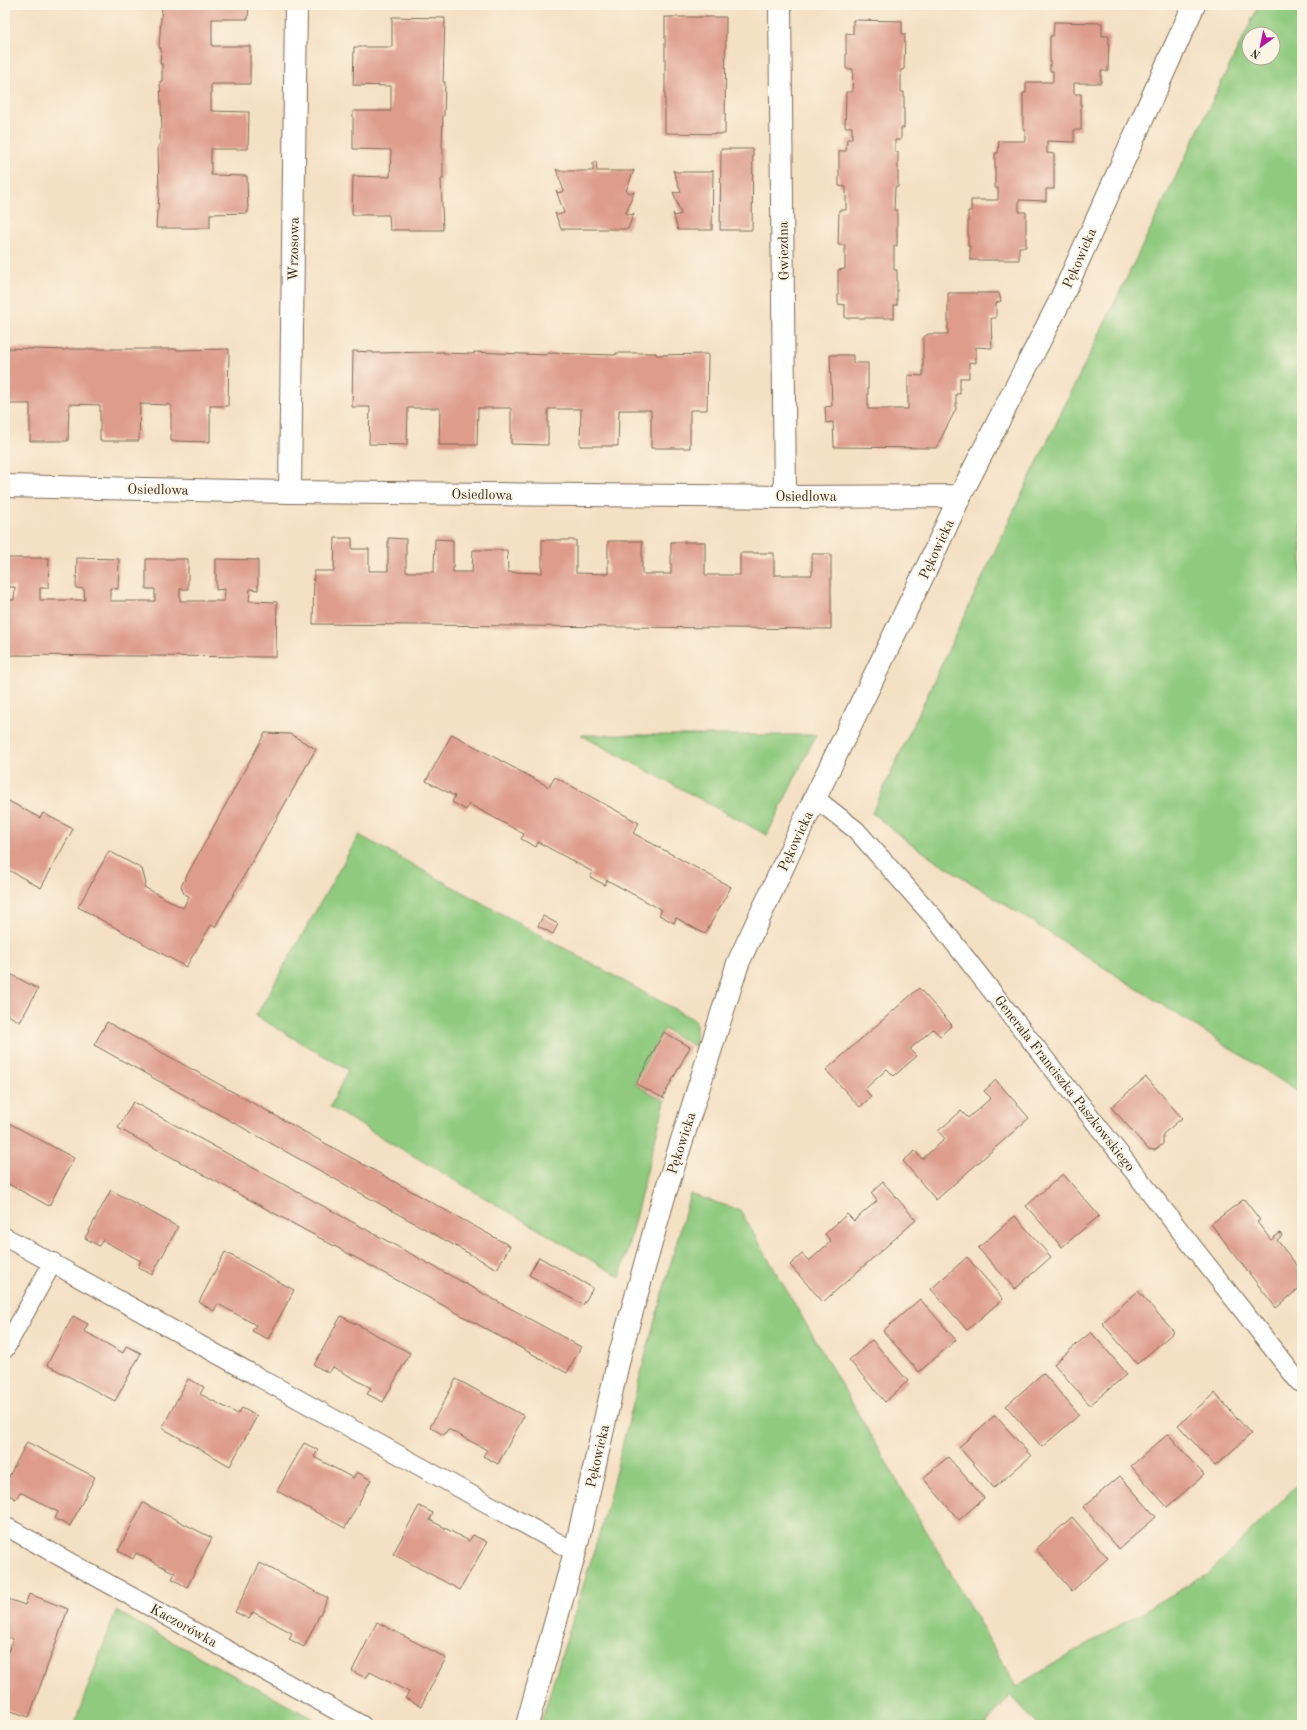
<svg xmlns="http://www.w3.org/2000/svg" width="1307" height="1730" font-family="'Old Standard TT',serif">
<rect width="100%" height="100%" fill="#fcf5e5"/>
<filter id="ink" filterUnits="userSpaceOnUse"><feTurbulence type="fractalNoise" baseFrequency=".025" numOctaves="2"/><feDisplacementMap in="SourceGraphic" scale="8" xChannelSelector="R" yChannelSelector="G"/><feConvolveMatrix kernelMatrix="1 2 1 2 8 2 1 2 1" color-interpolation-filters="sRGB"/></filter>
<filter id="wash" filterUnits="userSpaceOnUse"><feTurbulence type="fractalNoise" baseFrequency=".012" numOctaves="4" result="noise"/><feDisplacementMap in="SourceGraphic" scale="16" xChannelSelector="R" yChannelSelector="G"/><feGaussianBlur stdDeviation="0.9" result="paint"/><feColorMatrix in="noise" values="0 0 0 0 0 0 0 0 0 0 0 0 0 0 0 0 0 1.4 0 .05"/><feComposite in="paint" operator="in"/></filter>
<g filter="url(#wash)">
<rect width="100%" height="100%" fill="#f4e0c3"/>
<path fill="#8fca7f" stroke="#657a4e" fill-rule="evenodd" d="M1259 5H1302V1094L912 845 872 813 1015 508ZM1249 34H1273V58H1249Z
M581 735H816L767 835Z
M359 835 696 1021V1047L664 1029 634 1084 665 1101 620 1277 330 1107 348 1070 256 1016Z
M690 1194 740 1210 1016 1686 1209 1573 1302 1480V1725H1039L1009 1695 986 1725H540L602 1525 646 1353Z
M116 1611 324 1725H74Z"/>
<g id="blocks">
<path fill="#de9c8b" d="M162 5H249L248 19H212V46H250V84H211V111L249 112 248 149H211V175L247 176 248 213 210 214V228H156L157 210H158L159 193 158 146 160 145V129H162L160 81H162V64H160L161 48H159Z
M392 17 445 18 443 82H445L444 116H443L442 147 443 148V179H441L443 230H390L389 215H352L353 176 390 177 391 150 353 149V111H391V86L353 85 354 47H392Z
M665 17H726L725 134 665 133Z
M853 20 902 21V34H905L904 69 901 70V92H904V128H901V140H895V152H898V187H895L894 210H897V246H894V270H897V305H894V318H845V305L838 304V270L845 269V245H838L839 210H846V187L839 186V151H846L847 139H852V127H845L846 92H852L853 69H846V33L853 34Z
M1054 22 1102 23V36H1109L1108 71H1101V83H1074V94H1081V130H1074V142L1047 141V153L1054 154V189H1046V201L1019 200V212H1026V247H1019V260H970V246H968V211H971V200H998V188H995V153H998L999 141H1025V129H1023V93H1026V82H1053V71H1050V36H1053Z
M721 149H753L752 230H720Z
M596 161 597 171H632L634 170 626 191 631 193 634 192 626 213 631 215 634 213 628 229H561L555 213 558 215 564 213 556 190 558 193 564 191 556 169 559 171H593V163Z
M673 170 676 172H711L713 170 712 230H678L673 213 675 216 681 214 673 192 676 193 681 192Z
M948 293H999L1001 301 996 303V318H991L992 348 976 347V363L969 362V378H960V394H956V409L936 448 834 447 833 422 826 423 825 407 832 406 830 355H853V363H868V409H908V375L923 376V338L928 334H948Z
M5 348 66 350V349H176V350L229 349 228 406H210V442L171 441V405L140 404 139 441H100V405L69 404 68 441H30V404H5Z
M353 351 373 352V353L444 352 443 353 474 354V352L547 355V353L616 355V353H656V355L708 354 707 410H690V448H651V410H619L618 446H580L581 409H548V445L511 444V408H478L477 445H439L440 408H408L407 445 369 444 370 407H352Z
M335 538H352V549H369V571H388V538L406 539V572H434L435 539 453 540V572H472L473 550H507L508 572 542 573V540H576V573L608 574V541H642V574H671V542H705V575H740V553H774V575H812V554H831V629L313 624 314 571H334Z
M6 558H49L48 588H40V600H85L84 589 76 588 77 558 119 559 118 589 110 588V601H155V589H146V559H188V589H180V601H224L225 589 216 590V559L258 560V590L250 589 249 601 277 602 276 657 5 655V600H14L15 587H6Z
M265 733 290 734 316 749 215 927 211 925 186 967 78 907 109 851 142 869 146 884 144 887 183 908 189 896 184 894 181 886Z
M452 734 549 787 555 777 639 823 633 833 731 887 705 934 676 918 674 923 659 915 662 910 607 880 605 885 590 877 593 872 538 842 536 847 521 839 524 834 469 804 466 810 452 802 455 796 426 781Z
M5 799 40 818 43 813 73 829 41 888 5 868Z
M543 916 558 924 553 934 538 926Z
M5 971 38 989 20 1022 5 1013Z
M919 988 952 1025 940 1036 933 1029 910 1049 917 1056 894 1076 887 1069 877 1078 865 1089 871 1097 860 1107 826 1070Z
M107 1022 510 1246 497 1269 94 1045Z
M664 1032 690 1047 663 1097 665 1099 636 1084Z
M1146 1077 1182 1118 1163 1134V1144L1155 1150 1148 1149 1111 1107Z
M996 1080 1029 1118 936 1200 903 1161 915 1151 922 1159 945 1139 938 1131 950 1121 961 1111 968 1118 991 1098 984 1091Z
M133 1102 581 1347 567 1373 118 1128Z
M5 1121 74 1158 49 1206 5 1182Z
M1063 1174 1099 1216 1062 1247 1026 1206Z
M883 1182 916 1220 823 1302 790 1265 802 1254 809 1261 819 1252 831 1241 825 1234 847 1214 854 1221 865 1211 877 1201 871 1193Z
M111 1190 178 1227 152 1275 138 1267 141 1261 102 1240 99 1246 85 1238Z
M1244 1199 1260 1220 1257 1222 1271 1240 1280 1233 1282 1236 1277 1240 1302 1272V1286L1276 1308 1211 1224Z
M1015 1216 1051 1257 1015 1289 978 1248Z
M225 1252 294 1290 268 1339 252 1331 256 1325 218 1304 214 1311 199 1302Z
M539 1257 593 1288 583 1305 529 1275Z
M967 1257 1003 1299 967 1330 931 1289Z
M1138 1291 1174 1332 1137 1364 1102 1323Z
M920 1299 956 1340 919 1372 883 1331Z
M73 1316 88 1324 84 1331 123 1353 126 1346 141 1353 115 1401 47 1365Z
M341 1316 410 1353 383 1402 367 1394 371 1388 333 1367 329 1373 314 1365Z
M1091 1332 1127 1374 1090 1405 1054 1364Z
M872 1340 908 1381 885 1402 849 1360Z
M1043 1373 1079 1415 1042 1447 1006 1406Z
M188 1379 204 1387 200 1394 238 1414 242 1408 257 1416 230 1466 162 1428Z
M456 1379 524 1416 498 1464 483 1456 487 1450 448 1429 444 1435 430 1427Z
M1215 1393 1251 1434 1215 1466 1178 1425Z
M995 1415 1031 1456 994 1488 959 1447Z
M1168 1434 1204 1475 1167 1507 1131 1466Z
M27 1442 95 1477 70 1526 55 1519 58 1512 20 1492 16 1499 5 1493V1484Z
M304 1443 318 1450 314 1457 353 1478 357 1472 371 1480 345 1528 277 1491Z
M948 1457 984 1498 959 1520 923 1478Z
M1120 1476 1156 1517 1119 1549 1083 1507Z
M143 1503 212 1538 187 1587 172 1579 175 1573 136 1553 133 1559 118 1551Z
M419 1506 433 1513 430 1520 469 1541 473 1535 487 1542 460 1590 393 1554Z
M1072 1517 1108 1558 1072 1591 1036 1549Z
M260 1563 328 1598 304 1647 289 1639 292 1633 253 1612 249 1619 235 1612Z
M29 1594 68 1609 29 1717 5 1709V1658L13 1639 5 1636V1598L25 1605Z
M377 1622 446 1658 421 1706 405 1698 409 1692 370 1672 366 1678 352 1671Z"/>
</g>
</g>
<g filter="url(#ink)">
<use href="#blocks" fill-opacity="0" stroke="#7c6a58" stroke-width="1"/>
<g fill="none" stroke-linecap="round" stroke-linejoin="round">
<g stroke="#7c6a58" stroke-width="20">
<path id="lane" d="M815 798 856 830 936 920 1299 1382
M5 1237 575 1552
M5 1349 53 1262
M5 1526 362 1725"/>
</g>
<g stroke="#7c6a58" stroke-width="24">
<path id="street" d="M780 5 785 497
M5 486 290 492 785 497 960 496
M290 492 296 5
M527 1725 575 1552 620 1354 663 1200 738 963 815 798 932 557 960 496 1059 303 1194 5"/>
</g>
<use href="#lane" stroke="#fff" stroke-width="18"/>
<use href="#street" stroke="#fff" stroke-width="22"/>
</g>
</g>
<g text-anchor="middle" stroke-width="3.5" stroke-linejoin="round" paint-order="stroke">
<g font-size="14" fill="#3b2a1e" stroke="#fcf5e5">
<text transform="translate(293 249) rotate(-89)" y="5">Wrzosowa</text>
<text transform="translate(783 251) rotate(-91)" y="5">Gwiezdna</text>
<text transform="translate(1079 258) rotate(-66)" y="5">Pękowicka</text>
<text transform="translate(158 489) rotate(1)" y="5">Osiedlowa</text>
<text transform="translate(482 494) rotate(1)" y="5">Osiedlowa</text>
<text x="806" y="501">Osiedlowa</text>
<text transform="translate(936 549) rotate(-65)" y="5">Pękowicka</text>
<text transform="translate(795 841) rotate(-65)" y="5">Pękowicka</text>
<text transform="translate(1065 1083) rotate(52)" y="5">Generała Franciszka Paszkowskiego</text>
<text transform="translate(681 1143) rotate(-72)" y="5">Pękowicka</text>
<text transform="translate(597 1456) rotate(-77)" y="5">Pękowicka</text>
<text transform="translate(184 1625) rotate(29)" y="5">Kaczorówka</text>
</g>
</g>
<rect width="1307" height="1730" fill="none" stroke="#fcf5e5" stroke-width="20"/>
<g transform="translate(1261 46) rotate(213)"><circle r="19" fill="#fcf5e5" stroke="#afa495"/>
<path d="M0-3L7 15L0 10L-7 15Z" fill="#b5179e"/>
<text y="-6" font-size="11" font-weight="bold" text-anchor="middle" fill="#3b2a1e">N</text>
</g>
</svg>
